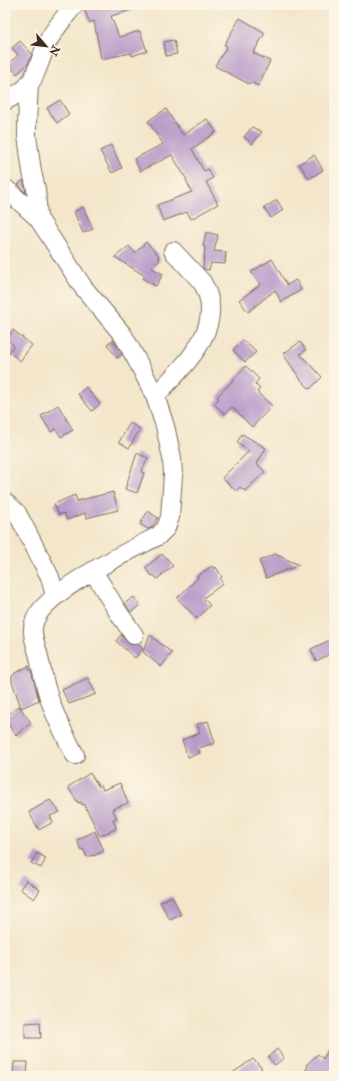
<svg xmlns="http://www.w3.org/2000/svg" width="339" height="1081" font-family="'IM FELL Double Pica',serif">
<rect width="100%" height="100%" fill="#fcf5e5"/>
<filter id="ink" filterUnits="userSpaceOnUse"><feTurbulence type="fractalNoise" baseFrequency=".025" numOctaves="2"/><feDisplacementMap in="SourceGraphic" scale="8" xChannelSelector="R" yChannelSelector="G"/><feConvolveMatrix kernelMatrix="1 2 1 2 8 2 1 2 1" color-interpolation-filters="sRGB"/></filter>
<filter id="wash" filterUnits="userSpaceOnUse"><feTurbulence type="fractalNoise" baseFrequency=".012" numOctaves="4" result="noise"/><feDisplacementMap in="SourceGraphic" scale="16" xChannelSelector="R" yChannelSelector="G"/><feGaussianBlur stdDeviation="0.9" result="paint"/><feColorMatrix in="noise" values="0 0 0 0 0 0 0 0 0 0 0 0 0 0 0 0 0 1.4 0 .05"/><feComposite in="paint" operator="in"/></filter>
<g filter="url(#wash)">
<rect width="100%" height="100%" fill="#f3e6cb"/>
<g id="blocks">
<path fill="#b79bc9" d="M93 5H139V8L111 16 119 37 140 31 147 51 132 56 131 53 101 59 94 21 90 23 84 9Z
M240 18 265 33 253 53 270 61 258 86 251 82 249 84 215 66 227 46 224 45Z
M174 40 177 54 166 56 164 42Z
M20 41 32 54 28 64 17 74 8 64 18 55 12 48Z
M60 100 69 114 57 123 47 108Z
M166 109 183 135 207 119 216 132 192 149 204 171 208 169 213 178 206 182 218 204 191 219 187 212 163 221 157 205 192 192 186 180H187L172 155 140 171 134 159 163 144 148 121Z
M252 127 262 132 252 144 244 137Z
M111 145 122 168 112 173 100 151Z
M314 155 323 170 309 179 299 164Z
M23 180 26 193 18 185Z
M277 200 283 210 271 218 264 208Z
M83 207 93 229 83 233 74 212Z
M206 232 218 235 214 251 226 252 225 264 211 263 209 270 204 269 203 268 205 247 203 246Z
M146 242 159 256 158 257 160 260 152 268 163 274 156 286 143 279 145 276 115 257 129 246 135 253Z
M272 259 287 285 296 280 301 290 281 302 275 290 248 312 239 300 261 284 251 272Z
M13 330 32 345 20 361 9 352 14 346 6 339Z
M113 340 122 354 117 358 107 344Z
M243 340 256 352 245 362 233 350Z
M300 342 306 350 300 354 322 377 310 389 301 380 283 354Z
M246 366 259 379 255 384 260 389 257 392 272 406 252 427 232 407 225 414 214 404 219 398 217 397Z
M86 387 100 404 92 411 78 394Z
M58 405 73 430 61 437 56 429 51 432 41 416Z
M130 423 140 429 129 448 119 442Z
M242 434 266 448 257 464 265 472 245 491 240 487 236 491 222 478 249 451 237 443Z
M137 453 148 458 141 472 144 473 137 493 125 489Z
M113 492 118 510 86 518 85 513 67 520 64 513 59 515 54 504 75 495 77 501Z
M148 511 158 518 152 527 148 529 140 524Z
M162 554 164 557 165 556 173 566 157 579 154 575 152 576 145 568Z
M275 554 299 565 266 578 259 561Z
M212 566 214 569 216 567 222 577 220 579 223 584 203 598 210 605 197 619 177 598 198 578 197 576Z
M134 597 140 605 131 612 125 603Z
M121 635 129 644 134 645 138 644 143 649 135 658 116 641Z
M150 635 172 653 161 667 143 652Z
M334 638V652L316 661 311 649Z
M29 666V670H31L39 700 21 708 11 678 15 673Z
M88 678 96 694 69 704 62 690Z
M19 706 31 723 16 735 5 720V717Z
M208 721 215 743 198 748 200 753 188 757 182 740 200 733 197 724Z
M90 773 99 787 101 785 103 790 120 783 128 803 112 809 117 818 113 819 116 827 115 828V829L100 836 84 804 82 805 81 802 78 803 68 787Z
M50 800 60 812 50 816 53 822 39 830 29 812Z
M95 831 104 851 93 856V855L87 857 83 849 81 850 77 840Z
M37 853 46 858 41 868 31 863Z
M26 880 40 890 34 899 20 889Z
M172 896 181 915 170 920 160 902Z
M40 1022 41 1038H25V1023Z
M334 1038V1076H301L308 1067 306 1065 318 1054 323 1059Z
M277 1049 284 1058 275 1065 268 1057Z
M253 1059 262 1068 253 1076H228Z
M14 1062H28L27 1076H13Z"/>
</g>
</g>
<g filter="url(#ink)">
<use href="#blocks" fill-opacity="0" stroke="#7b6c5b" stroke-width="1"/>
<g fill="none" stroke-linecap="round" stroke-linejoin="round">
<g stroke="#7b6c5b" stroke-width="20">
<path id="minor" d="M29 83 27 124V136L32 172 36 189 38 218
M5 101C12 97 20 93 26 88 37 77 41 55 48 41 55 28 65 17 74 5
M5 188 38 218 83 287 123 335 140 366 155 396 165 426 172 458 173 475 170 517 166 528 158 536C129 551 46 591 35 620 30 631 35 642 38 653 42 671 45 689 52 706 58 723 67 739 75 755
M155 396C183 367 229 326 202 282L173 251
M5 502 17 513 25 528 50 577 55 596
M93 571 118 612 134 635"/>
</g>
<use href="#minor" stroke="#fff" stroke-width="18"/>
</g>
</g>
<rect width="339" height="1081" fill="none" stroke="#fcf5e5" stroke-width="20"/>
<g transform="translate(46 46) rotate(118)" stroke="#fcf5e5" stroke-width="3" paint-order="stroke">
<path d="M0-3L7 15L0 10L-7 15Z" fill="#3b2a1e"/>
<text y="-6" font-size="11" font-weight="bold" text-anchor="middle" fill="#3b2a1e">N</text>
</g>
</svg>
